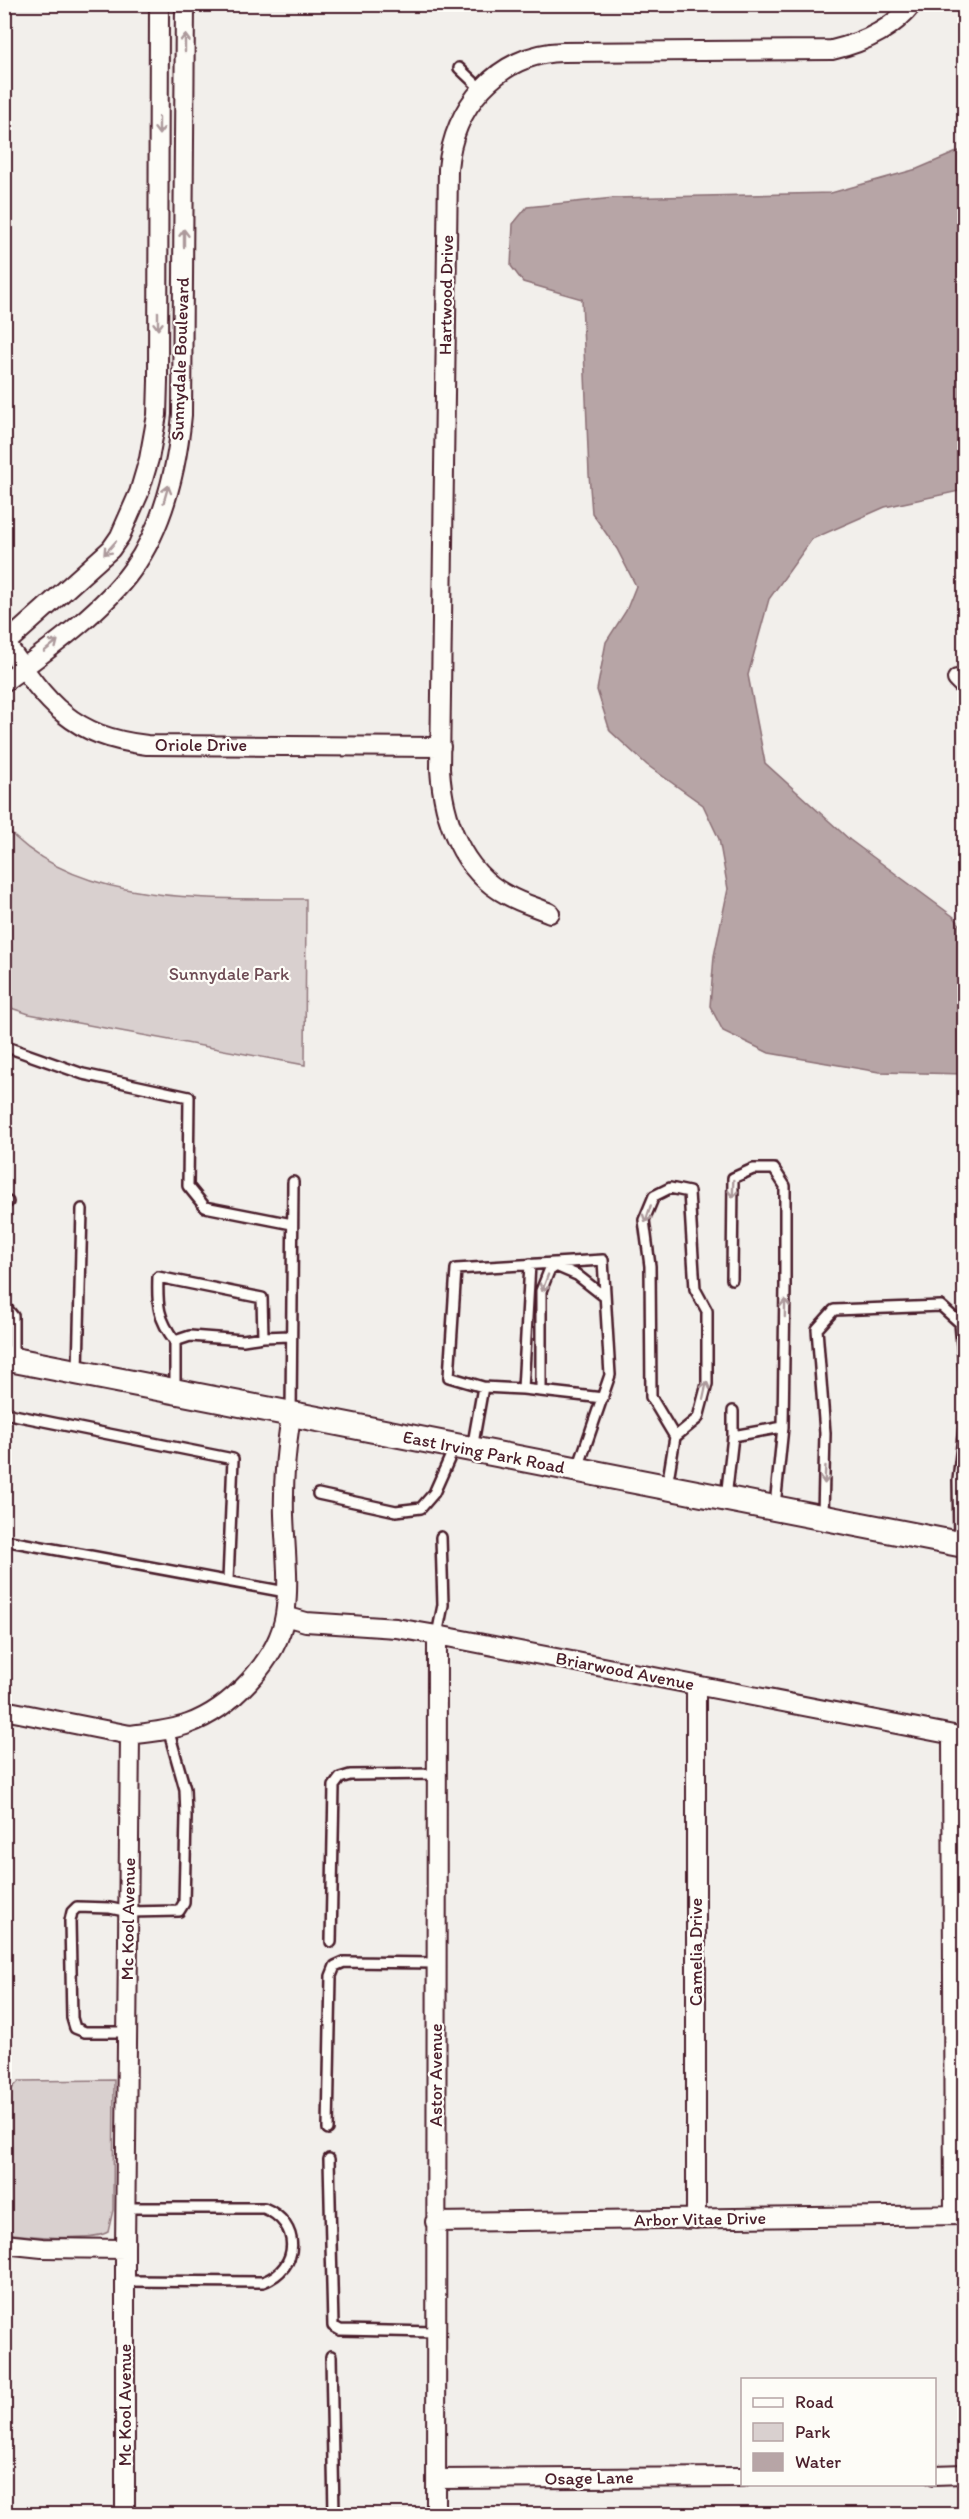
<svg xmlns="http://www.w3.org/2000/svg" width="969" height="2519" font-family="Itim,sans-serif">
<rect width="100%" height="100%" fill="#f2efeb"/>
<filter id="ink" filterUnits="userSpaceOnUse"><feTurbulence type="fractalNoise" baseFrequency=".0167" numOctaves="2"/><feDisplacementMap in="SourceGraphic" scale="12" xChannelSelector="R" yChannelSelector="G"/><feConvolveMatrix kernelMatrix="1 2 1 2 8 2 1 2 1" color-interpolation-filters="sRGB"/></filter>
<g filter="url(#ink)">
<path fill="#d9d0cf" stroke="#92787d" stroke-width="1.5" d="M4 826C76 907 208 898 306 899L305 1065 29 1014 5 1006Z
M114 2080 113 2210 108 2232C91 2242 25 2236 5 2233V2096L19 2081Z"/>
<path fill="#b7a5a6" stroke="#8b6f75" stroke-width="1.5" d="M964 149V490L885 507 812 539 769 599 748 675 765 763 850 840 954 917 964 930V1074L879 1072 769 1053 723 1031 710 1006 714 956 728 889 719 839 703 805 647 765 610 731 597 690 606 642 626 611 636 586 617 549 592 513 589 474 582 299 523 282 511 266 513 224 527 207 614 198 831 193 917 169Z"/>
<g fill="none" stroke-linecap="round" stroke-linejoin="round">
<g stroke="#4a1f2b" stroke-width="14">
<path id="lane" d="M459 68 481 89
M4 1046 83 1074 189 1097 188 1186 205 1207 292 1224
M4 1202H8
M732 1279 733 1178 753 1169H774L785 1186V1286L783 1427 775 1506
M4 1305 13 1316V1357
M175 1341C158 1319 157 1305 158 1277L262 1298 263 1337
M78 1370 82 1209
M483 1387 523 1389 603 1398
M523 1389 530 1264
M175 1390V1341L190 1336 243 1340 263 1337 290 1336
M541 1391V1291L549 1271 556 1266 577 1275 605 1297
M4 1413 233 1459 228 1581
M291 1414 293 1182
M733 1436 783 1427
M472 1449 483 1387 449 1377 456 1269 603 1260 610 1375 578 1468
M667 1486 675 1437 698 1418 707 1384V1311L695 1289 689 1192 670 1188 654 1196 644 1220 650 1266 651 1397 675 1437
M318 1494 396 1511 421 1508 434 1493 455 1446
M726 1498 733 1436V1411
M823 1515 825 1433 817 1329 834 1310 941 1306 960 1323 964 1367
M4 1540 286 1592
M959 1541 958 1480 964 1427
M437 1635 443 1605 441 1537
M331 1942 334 1786 340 1778 350 1775 437 1774
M127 2032H85L75 2028 72 2018 70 1921 72 1912 77 1907 110 1908 129 1912 179 1911 184 1903 186 1817 185 1789 168 1729
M328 2129 331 1976 335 1966 344 1962 436 1963
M329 2159 333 2326 340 2330 435 2332
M125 2281 263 2282C301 2268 301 2223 264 2208H127
M331 2356 334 2514"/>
</g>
<g stroke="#4a1f2b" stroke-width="22">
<path id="street" d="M4 641C47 702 69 736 147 745L441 747
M4 645 111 549 120 536 139 493 149 459 157 415 158 381 159 4
M957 679 964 686
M4 682C46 651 102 612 132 570 163 527 177 468 182 415L185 4
M550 913C536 907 521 903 507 895 461 871 443 818 440 769L448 169C453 108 497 54 562 52L832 50C862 43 893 29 912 4
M285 1616 306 1622 396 1628 437 1635 964 1737
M696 1685V2219
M4 1710 130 1735
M952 1735 954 2215
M435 2222 964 2215
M4 2244 42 2248 125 2249
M934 2475 964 2474
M436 2479 742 2477
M125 2514V2249L130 1735C150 1732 170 1731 188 1724 230 1709 278 1660 285 1615 290 1583 285 1547 284 1515 283 1481 286 1448 291 1415
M436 2514 437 1635"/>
</g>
<g stroke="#4a1f2b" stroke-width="28">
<path id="secondary" d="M4 1358 964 1545"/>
</g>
<use href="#lane" stroke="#fdfcf7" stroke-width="9"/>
<use href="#street" stroke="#fdfcf7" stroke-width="18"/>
<use href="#secondary" stroke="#fdfcf7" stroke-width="24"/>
</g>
<defs><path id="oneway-shaft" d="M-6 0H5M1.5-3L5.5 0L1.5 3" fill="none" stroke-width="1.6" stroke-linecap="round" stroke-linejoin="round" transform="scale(1.5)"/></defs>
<g stroke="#ac999b">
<use href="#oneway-shaft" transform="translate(185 43) rotate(-90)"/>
<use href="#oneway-shaft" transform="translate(159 126) rotate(90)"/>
<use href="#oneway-shaft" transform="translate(184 238) rotate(-90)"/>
<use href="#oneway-shaft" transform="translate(158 321) rotate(90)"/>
<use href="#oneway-shaft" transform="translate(166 494) rotate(-74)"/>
<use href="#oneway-shaft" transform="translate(110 548) rotate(132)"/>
<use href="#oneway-shaft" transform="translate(51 646) rotate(-39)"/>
<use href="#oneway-shaft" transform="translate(733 1189) rotate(92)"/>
<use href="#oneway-shaft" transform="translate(648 1214) rotate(108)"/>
<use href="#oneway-shaft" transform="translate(545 1283) rotate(110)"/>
<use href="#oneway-shaft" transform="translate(785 1308) rotate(-89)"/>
<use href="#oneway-shaft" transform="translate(705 1390) rotate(-78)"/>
<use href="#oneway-shaft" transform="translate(825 1475) rotate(93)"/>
</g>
</g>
<g text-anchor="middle" stroke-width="4.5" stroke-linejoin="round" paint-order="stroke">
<g font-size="18" fill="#4a1f2b" stroke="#fdfcf7">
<text transform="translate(446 295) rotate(-89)" y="6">Hartwood Drive</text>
<text transform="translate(180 359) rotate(-88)" y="6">Sunnydale Boulevard</text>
<text x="201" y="751">Oriole Drive</text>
<text transform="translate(484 1452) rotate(11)" y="6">East Irving Park Road</text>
<text transform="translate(625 1671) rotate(11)" y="6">Briarwood Avenue</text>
<text transform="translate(128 1919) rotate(-89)" y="6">Mc Kool Avenue</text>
<text transform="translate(696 1952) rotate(-90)" y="6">Camelia Drive</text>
<text transform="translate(436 2075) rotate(-90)" y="6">Astor Avenue</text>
<text transform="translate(700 2219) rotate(-1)" y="6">Arbor Vitae Drive</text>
<text transform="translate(125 2405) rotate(-90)" y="6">Mc Kool Avenue</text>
<text transform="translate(589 2478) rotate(-1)" y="6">Osage Lane</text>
</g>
<g font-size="18" fill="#6e4b54" stroke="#fdfcf7">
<text x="229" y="980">Sunnydale Park</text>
</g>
</g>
<rect width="969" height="2519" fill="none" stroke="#fdfcf7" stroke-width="24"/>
<rect x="12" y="12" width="945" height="2495" fill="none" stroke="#4a1f2b" stroke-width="2" filter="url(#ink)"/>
<rect x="741" y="2378" width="195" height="108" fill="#fdfcf7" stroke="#b5a4a5" stroke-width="1.5"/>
<rect x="753" y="2398" width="30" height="9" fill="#fdfcf7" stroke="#b5a4a5" stroke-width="1.5"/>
<text x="795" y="2408" font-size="18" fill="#4a1f2b">Road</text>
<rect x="753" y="2423" width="30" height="18" fill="#d9d0cf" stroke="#b5a4a5" stroke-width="1.5"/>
<text x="795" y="2438" font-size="18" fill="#4a1f2b">Park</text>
<rect x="753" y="2453" width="30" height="18" fill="#b7a5a6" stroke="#b5a4a5" stroke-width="1.5"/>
<text x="795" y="2468" font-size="18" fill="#4a1f2b">Water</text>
</svg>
